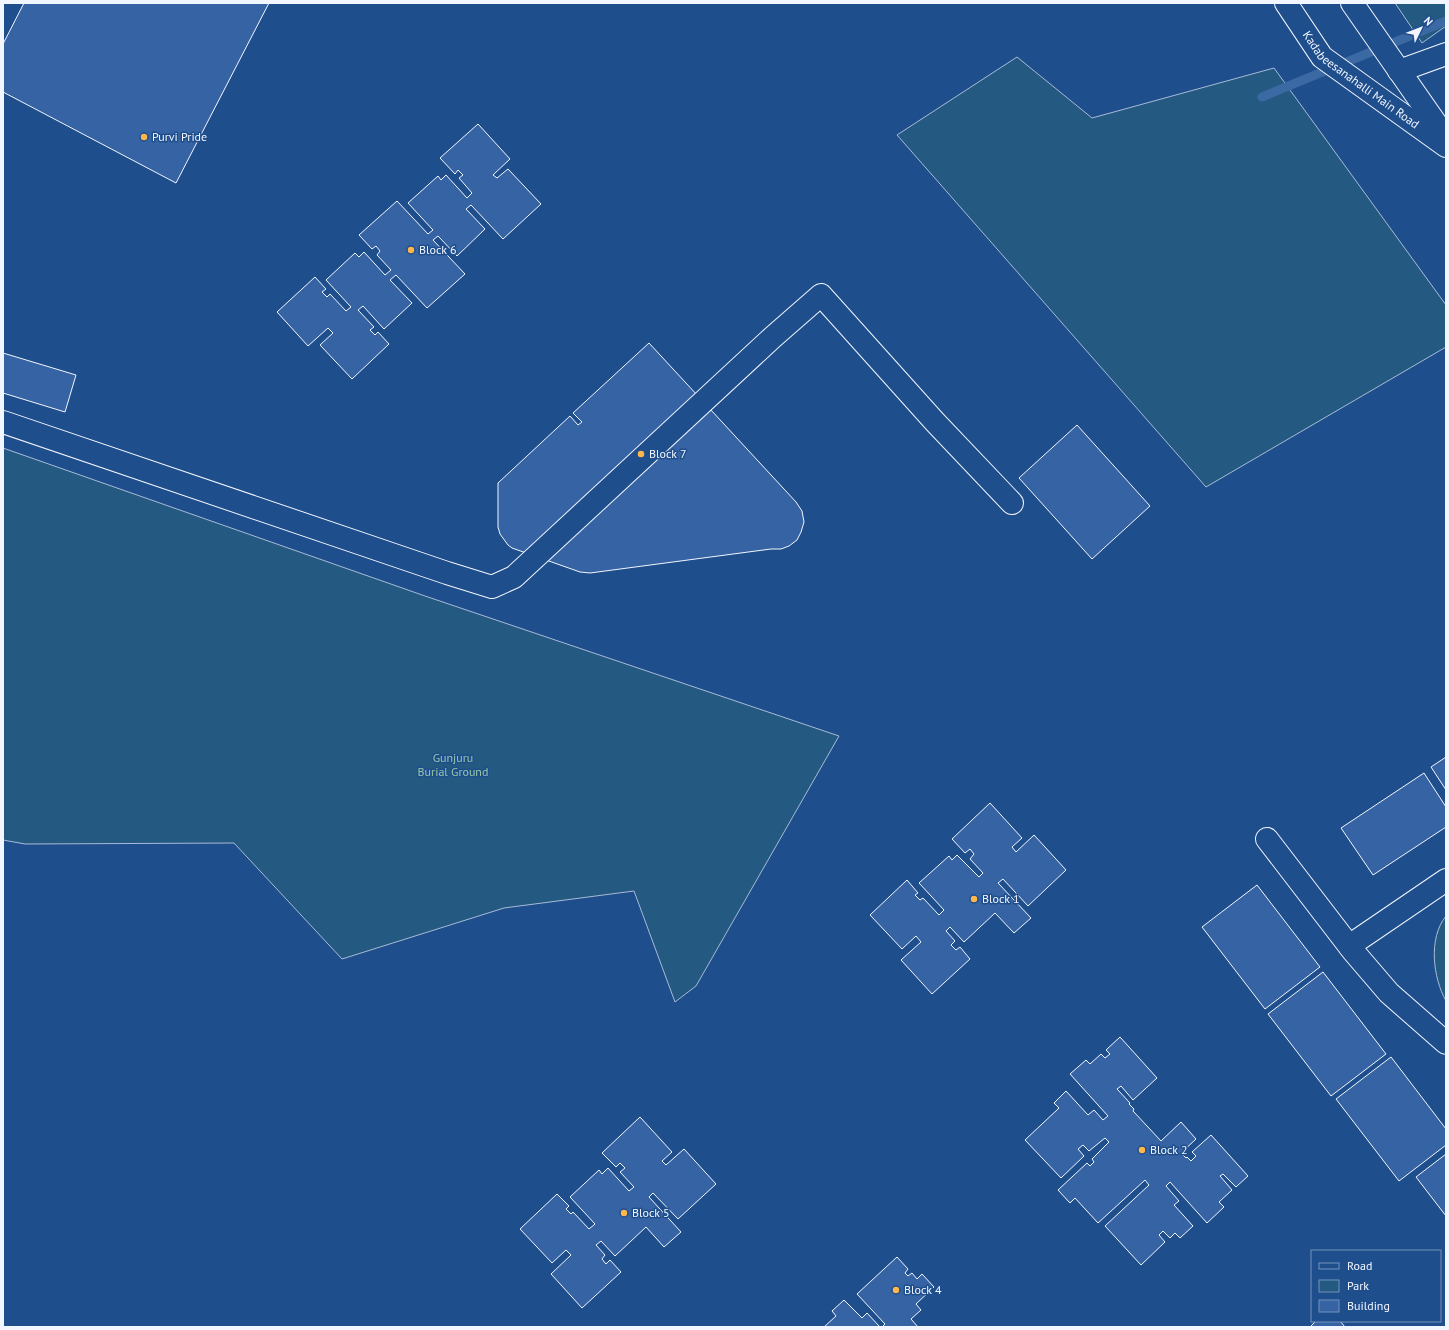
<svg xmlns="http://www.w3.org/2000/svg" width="1449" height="1330" font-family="'PT Sans',sans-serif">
<rect width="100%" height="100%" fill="#1f4e8c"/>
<path fill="#245a82" stroke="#a8bbd7" d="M1395 3H1446V26L1422 43Z
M1017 57 1092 118 1274 68 1446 305V347L1206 487 897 135Z
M3 448 425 596 839 736 696 986 675 1002 634 891 504 908 342 959 234 843 25 844 3 840Z
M1446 916V1001C1433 978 1428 938 1446 916Z"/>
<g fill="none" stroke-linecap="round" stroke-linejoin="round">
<path stroke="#3b69a3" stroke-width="9" d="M1262 97 1446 21"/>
</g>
<path fill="#3563a3" stroke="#f2f6ff" d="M24 3H269L176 183 3 92V44Z
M478 124 510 159 493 175 497 178 508 169 541 204 503 239 471 205 466 209 485 229 457 256 438 236 433 240 465 274 427 308 396 275 390 280 412 303 384 329 363 306 358 310 374 327 370 330 375 335 378 332 389 344 352 379 320 345 333 333 328 328 308 346 277 312 315 277 326 289 322 292 327 297 330 294 346 311 351 307 326 280 355 253 359 257 364 252 385 275 391 270 377 255 380 251 376 246 372 249 359 235 397 201 428 234 433 230 408 203 438 176 441 180 446 175 467 198 472 193 459 178 463 175 458 170 455 174 440 158Z
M649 343 796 502 802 511 804 522 801 532 797 540 789 546 781 549H771L590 573 580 572 512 548 508 545 500 534 498 527V483L570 416 578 425 582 422 573 413Z
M3 353 76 375 65 412 3 393Z
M1077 425 1150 506 1092 559 1019 478Z
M1446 757V790L1431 767Z
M1424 773 1446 807V827L1373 875 1341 828Z
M990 803 1022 838 1012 847 1016 852 1034 835 1066 870 1028 906 1003 879 998 883 1031 918 1014 933 995 913 964 942 950 927 946 931 955 941 951 945 956 950 960 947 970 959 932 994 901 960 921 942 916 936 902 949 870 915 907 880 918 893 915 895 920 900 923 898 939 915 944 910 919 883 949 856 952 860 957 855 979 877 983 873 970 859 974 854 970 849 965 853 952 839Z
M1257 885 1320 967 1265 1009 1202 927Z
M1323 972 1386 1054 1331 1096 1268 1014Z
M1120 1037 1157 1078 1133 1100 1121 1086 1117 1089 1130 1103 1129 1104 1134 1109 1133 1111 1161 1141 1181 1122 1196 1139 1181 1153 1186 1158 1187 1157 1191 1161 1196 1156 1192 1152 1211 1135 1248 1176 1236 1187 1223 1174 1220 1176 1232 1190 1219 1202 1224 1207 1207 1223 1170 1182 1166 1186 1179 1201 1174 1205 1193 1226 1180 1238 1175 1233 1170 1238 1163 1231 1159 1235 1165 1242 1141 1265 1105 1226 1149 1185 1145 1180 1098 1223 1075 1198 1070 1203 1058 1190 1087 1163 1090 1166 1094 1162 1092 1159 1109 1142 1105 1138 1089 1151 1083 1145 1078 1149 1084 1156 1061 1178 1025 1140 1059 1108 1054 1103 1066 1091 1088 1115 1094 1110 1103 1120 1108 1116 1070 1074 1086 1060 1090 1064 1101 1054 1105 1058 1110 1054 1106 1050Z
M1391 1057 1446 1129V1145L1399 1181 1336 1099Z
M640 1117 672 1152 662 1161 666 1165 684 1149 716 1184 678 1219 653 1193 649 1197 681 1232 664 1247 646 1227 615 1256 601 1241 596 1245 605 1255 602 1259 606 1264 610 1260 621 1272 582 1308 551 1274 571 1255 566 1250 552 1263 520 1229 557 1194 569 1206 566 1209 571 1214 573 1212 589 1229 595 1224 570 1197 599 1170 602 1174 608 1168 629 1191 634 1187 620 1172 625 1168 620 1163 616 1167 602 1153Z
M1446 1154V1216L1416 1177Z
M897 1257 908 1269 905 1273 908 1276 912 1273 917 1279 922 1274 934 1287 916 1304 921 1310 911 1319 918 1327H882L885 1324 857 1294Z
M844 1300 862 1318 867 1313 880 1327H824L836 1316 832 1311Z
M1316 1321H1340L1345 1327H1310Z"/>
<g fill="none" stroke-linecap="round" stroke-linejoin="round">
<g stroke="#f2f6ff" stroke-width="24">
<path id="minor" d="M1399 71 1446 54
M3 422 447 573 492 587 514 577 773 337 821 295 935 422 1012 503
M1267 839 1353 951 1389 993 1446 1043
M1349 946 1446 880"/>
</g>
<g stroke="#f2f6ff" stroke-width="24">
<g id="major">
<path id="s1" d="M1286 3 1322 57 1446 146"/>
<path d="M1352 3 1446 138"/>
</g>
</g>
<use href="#minor" stroke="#1f4e8c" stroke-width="22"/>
<use href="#major" stroke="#1f4e8c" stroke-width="22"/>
</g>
<g fill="#ffb74d" stroke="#1f4e8c" stroke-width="1.5">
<circle cx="144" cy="137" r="4"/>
<circle cx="411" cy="250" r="4"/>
<circle cx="641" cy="454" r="4"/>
<circle cx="974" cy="899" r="4"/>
<circle cx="1142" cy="1150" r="4"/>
<circle cx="624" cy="1213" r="4"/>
<circle cx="896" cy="1290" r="4"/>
</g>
<g text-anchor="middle" stroke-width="3" stroke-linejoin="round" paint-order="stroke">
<g font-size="12" fill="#f2f6ff" stroke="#1f4e8c">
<text dy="4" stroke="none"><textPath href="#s1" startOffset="109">Kadabeesanahalli Main Road</textPath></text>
</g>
<g font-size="12" fill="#f2f6ff" stroke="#1f4e8c" text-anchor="start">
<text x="152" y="141">Purvi Pride</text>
<text x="419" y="254">Block 6</text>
<text x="649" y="458">Block 7</text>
<text x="982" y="903">Block 1</text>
<text x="1150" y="1154">Block 2</text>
<text x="632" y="1217">Block 5</text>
<text x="904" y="1294">Block 4</text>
</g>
<g font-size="12" fill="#97c8a6" stroke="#1f4e8c">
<text x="453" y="762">Gunjuru<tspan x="453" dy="14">Burial Ground</tspan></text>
</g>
</g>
<rect width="1449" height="1330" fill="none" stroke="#f2f6ff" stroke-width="8"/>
<rect x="1311" y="1250" width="130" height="72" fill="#1f4e8c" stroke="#7391ba"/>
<rect x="1319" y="1263" width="20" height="6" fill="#1f4e8c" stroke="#7391ba"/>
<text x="1347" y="1270" font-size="12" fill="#f2f6ff">Road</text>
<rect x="1319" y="1280" width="20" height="12" fill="#245a82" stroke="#7391ba"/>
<text x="1347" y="1290" font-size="12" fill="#f2f6ff">Park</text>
<rect x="1319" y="1300" width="20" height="12" fill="#3563a3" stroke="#7391ba"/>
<text x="1347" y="1310" font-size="12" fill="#f2f6ff">Building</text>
<g transform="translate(1421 28) rotate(47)" stroke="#1f4e8c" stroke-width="3" paint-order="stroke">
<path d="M0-3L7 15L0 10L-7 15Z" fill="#f2f6ff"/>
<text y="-6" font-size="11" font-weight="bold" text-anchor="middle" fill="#f2f6ff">N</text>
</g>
</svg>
